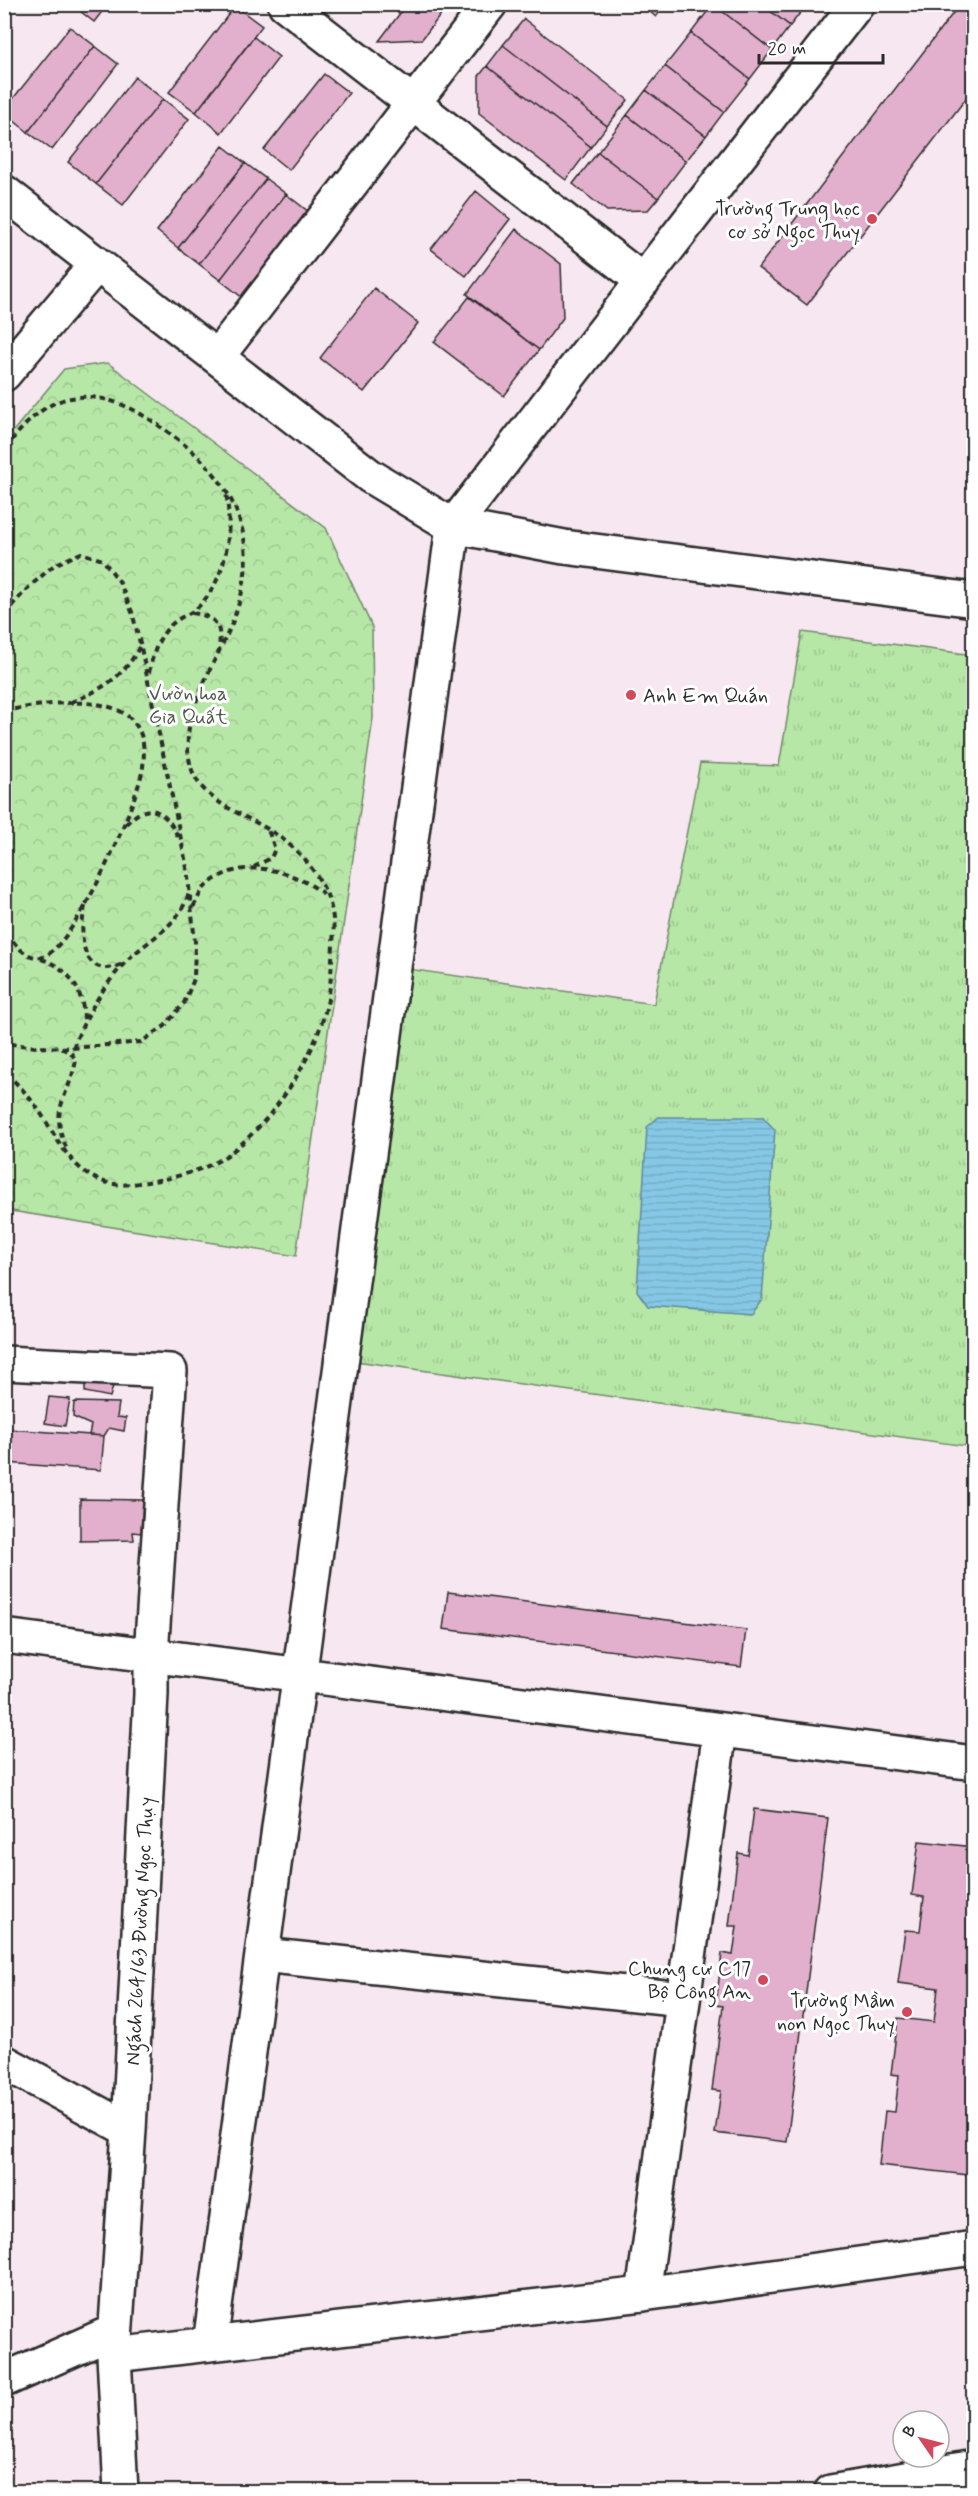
<svg xmlns="http://www.w3.org/2000/svg" width="978" height="2496" font-family="Mynerve,sans-serif">
<defs>
<pattern id="grass-tufts" width="24" height="20" patternUnits="userSpaceOnUse" patternTransform="scale(1.5)"><rect width="24" height="20" fill="#b7e7a7"/><path d="M3 7l-1-3M5 7V3M7 7l1-3M15 17l-1-3M17 17v-4M19 17l1-3" fill="none" stroke="#9ec690"/></pattern>
<pattern id="park-crowns" width="20" height="18" patternUnits="userSpaceOnUse" patternTransform="scale(1.5)"><rect width="20" height="18" fill="#b7e7a7"/><path d="M2 6a3 3 0 1 1 6 0M12 15a3 3 0 1 1 6 0" fill="none" stroke="#9ec690"/></pattern>
<pattern id="water-rules" width="6" height="5" patternUnits="userSpaceOnUse" patternTransform="scale(1.5)"><rect width="6" height="5" fill="#85c8e6"/><path d="M0 2.5h6" fill="none" stroke="#73acc5"/></pattern>
</defs>
<rect width="100%" height="100%" fill="#f6e7f0"/>
<filter id="ink" filterUnits="userSpaceOnUse"><feTurbulence type="fractalNoise" baseFrequency=".0167" numOctaves="2"/><feDisplacementMap in="SourceGraphic" scale="12" xChannelSelector="R" yChannelSelector="G"/><feConvolveMatrix kernelMatrix="1 2 1 2 8 2 1 2 1" color-interpolation-filters="sRGB"/></filter>
<g filter="url(#ink)">
<path fill="url(#grass-tufts)" stroke="#718969" stroke-width="1.5" d="M802 632 973 655V1447L342 1359 394 967 654 1004 700 763 779 766Z"/>
<path fill="url(#park-crowns)" stroke="#718969" stroke-width="1.5" d="M108 363 326 528 372 627 373 718 296 1256 5 1210V441L64 369Z"/>
<path fill="url(#water-rules)" stroke="#61899b" stroke-width="1.5" d="M659 1117H763L775 1130 762 1299 751 1314 648 1306 637 1291 647 1127Z"/>
<path fill="#e2b0cd" stroke="#2b2b2b" stroke-width="1.5" d="M71 4H108L94 22Z
M407 4H449L422 39 379 41Z
M641 4H666L656 17Z
M713 4 772 50 750 79 691 33Z
M713 4H761L790 26 772 50Z
M761 4H807L790 26Z
M960 4H974V88L807 305 758 268Z
M235 6 262 26 196 112 169 92Z
M524 19 628 100 607 126 503 45Z
M70 27 95 46 28 132 4 113V110Z
M691 33 750 79 724 112 665 66Z
M254 37 279 57 221 133 196 112Z
M503 45 607 126 591 147 487 66Z
M95 46 118 64 52 150 28 132Z
M487 66 591 147 566 180 479 113V76Z
M665 66 724 112 706 136 646 90Z
M324 74 349 93 289 170 264 150Z
M135 77 163 99 96 184 68 162Z
M646 90 706 136 686 161 627 115Z
M163 99 189 119 123 205 96 184Z
M627 115 686 161 658 198 598 152Z
M223 146 245 163 178 248 157 231Z
M598 152 658 198 648 210 607 211 573 184Z
M245 163 266 179 199 264 178 248Z
M266 179 286 194 220 280 199 264Z
M476 191 510 219 466 276 431 249Z
M286 194 314 216 248 302 220 280Z
M516 229 561 264 563 318 539 350 467 294Z
M374 288 418 323 364 392 320 358Z
M469 297 539 350 504 396 434 342Z
M4 1370 12 1371 4 1396Z
M117 1372 110 1397 85 1392V1376Z
M49 1397 70 1399 65 1426 45 1423Z
M74 1402 119 1403 117 1417 126 1418 124 1431 109 1428 104 1436 89 1435 91 1425 73 1417Z
M8 1429 104 1436 101 1470 6 1463Z
M80 1499 143 1500 141 1533 133 1532 134 1540 80 1541Z
M448 1592 746 1630 741 1667 443 1629Z
M754 1809 828 1818 787 2142 715 2133 721 2091 712 2090 723 2006 716 2005 722 1953 733 1955 737 1926H729L738 1853 748 1855Z
M919 1841 974 1847V2159H970L968 2175 879 2165 885 2111 895 2112 899 2075 891 2074 898 2018 934 2022 938 1988 898 1983 905 1930 920 1931 924 1897 912 1895Z"/>
<g fill="none" stroke-linecap="round" stroke-linejoin="round">
<g stroke="#2b2b2b" stroke-width="38">
<path id="minor" d="M285 4 643 281
M4 192 370 476 453 526 564 547 974 600
M217 357 490 4
M4 374 97 264
M4 1363 170 1371 151 1655V1694L129 2130 114 2355 121 2492
M4 1636 974 1763
M262 1955 683 1999
M4 2062 129 2130
M643 2294 720 1730
M210 2344 453 526 857 4
M114 2355 643 2294 974 2248
M4 2380 115 2331
M831 2492 974 2467"/>
</g>
<path stroke="#2b2b2b" stroke-width="4" stroke-dasharray="6 4.5" stroke-linecap="butt" d="M4 449C31 417 53 391 98 398 132 403 165 429 191 450 238 491 258 545 238 606 232 627 221 647 211 667 197 699 182 727 190 763 198 802 244 813 274 833 300 850 326 880 332 912 335 927 333 944 332 959 331 976 330 995 325 1012 311 1064 269 1127 223 1158 205 1170 170 1179 147 1182 137 1183 124 1186 114 1184 75 1179 59 1141 40 1112 30 1097 18 1084 4 1072
M192 613C215 616 222 624 219 648
M4 614 28 588 54 565 81 553 103 560 119 581 132 612 140 643 187 868 195 942 194 979 184 1003 165 1026 141 1042 73 1048 36 1047 4 1043
M149 673C153 653 159 633 176 621 182 616 190 614 196 609 227 581 233 531 226 493
M71 702C100 691 127 675 140 645
M4 711C39 705 106 692 132 720 144 733 145 749 143 767 139 799 74 950 42 957 25 960 12 941 4 928
M126 824C149 799 166 811 178 837
M254 867 271 858 275 849 268 830
M85 906C79 934 80 982 123 964
M193 907C197 901 200 892 205 887 239 855 293 869 325 895
M41 959C69 967 84 991 84 1021
M61 1048 71 1053 76 1060C69 1099 47 1109 68 1151
M73 1048C84 1019 101 990 121 967 144 940 179 929 189 892"/>
<use href="#minor" stroke="#fff" stroke-width="33"/>
</g>
</g>
<g fill="#d1495b" stroke="#fff" stroke-width="2">
<circle cx="872" cy="219" r="6"/>
<circle cx="631" cy="695" r="6"/>
<circle cx="763" cy="1980" r="6"/>
<circle cx="907" cy="2012" r="6"/>
</g>
<g text-anchor="middle" stroke-width="6" stroke-linejoin="round" paint-order="stroke">
<g font-size="20" fill="#2b2b2b" stroke="#fff" text-anchor="end">
<text x="860" y="215">Trường Trung học<tspan x="860" dy="23">cơ sở Ngọc Thuỵ</tspan></text>
<text x="643" y="702" text-anchor="start">Anh Em Quán</text>
<text x="751" y="1975">Chung cư C17<tspan x="751" dy="23">Bộ Công An</tspan></text>
<text x="895" y="2007">Trường Mầm<tspan x="895" dy="23">non Ngọc Thuỵ</tspan></text>
</g>
<g font-size="20" fill="#4e5a4a" stroke="#fff">
<text x="188" y="700">Vườn hoa<tspan x="188" dy="23">Gia Quất</tspan></text>
</g>
<g font-size="20" fill="#2b2b2b" stroke="#fff">
<text transform="translate(139 1931) rotate(-87)" y="7">Ngách 264/63 Đường Ngọc Thụy</text>
</g>
</g>
<rect width="978" height="2496" fill="none" stroke="#fff" stroke-width="24"/>
<rect x="12" y="12" width="954" height="2472" fill="none" stroke="#2b2b2b" stroke-width="2" filter="url(#ink)"/>
<g transform="translate(921 2439) rotate(305)"><circle r="28" fill="#ffffff" stroke="#aaaaaa" stroke-width="1.5"/>
<path d="M0-4.5L10 22L0 15L-10 22Z" fill="#d1495b"/>
<text y="-9" font-size="16" font-weight="bold" text-anchor="middle" fill="#2b2b2b">B</text>
</g>
<path d="M759 54v9h124v-9" fill="none" stroke="#2b2b2b" stroke-width="3"/>
<text x="768" y="54" font-size="18" fill="#2b2b2b" stroke="#ffffff" stroke-width="4.5" paint-order="stroke">20 m</text>
</svg>
